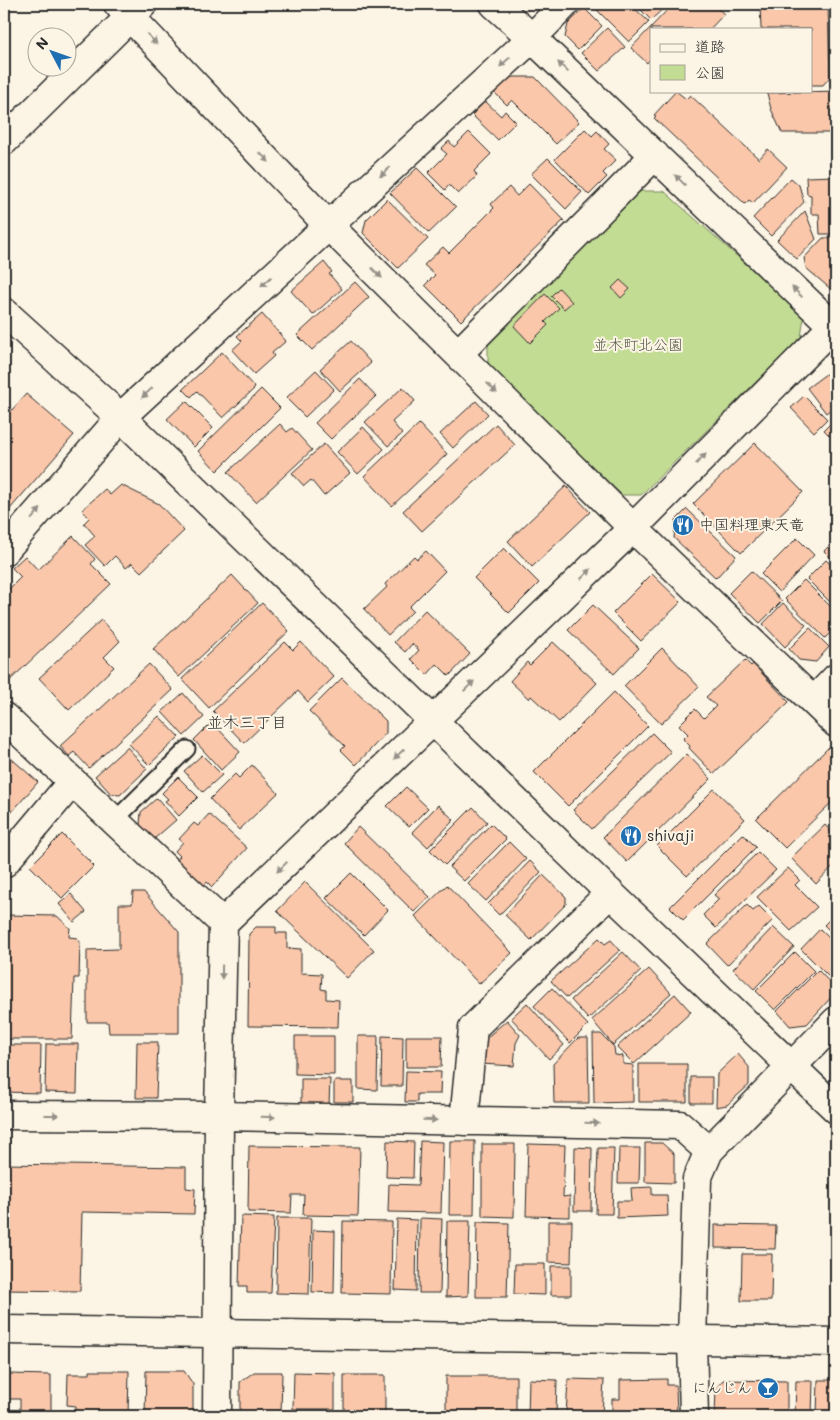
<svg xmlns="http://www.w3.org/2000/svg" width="840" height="1420" font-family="Mali,'Klee One',sans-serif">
<rect width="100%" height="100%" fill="#fcf5e5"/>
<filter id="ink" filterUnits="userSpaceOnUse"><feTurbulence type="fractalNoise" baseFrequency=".02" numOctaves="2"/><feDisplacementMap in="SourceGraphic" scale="10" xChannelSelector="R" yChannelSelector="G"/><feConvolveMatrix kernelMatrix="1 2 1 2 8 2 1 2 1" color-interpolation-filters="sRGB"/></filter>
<g filter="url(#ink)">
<path fill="#c2dc93" stroke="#76845f" d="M640 191H664L804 316 801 338 641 495H622L488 366V342Z"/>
<path fill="#fac7aa" stroke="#2b2b2b" d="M591 4H630L649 22 629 42Z
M635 4H668L651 20Z
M673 4H713L724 14 710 29H651V58L647 63 631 48Z
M760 4H828L830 77 823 85H811V29H761Z
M584 8 602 26 578 50 565 37 568 24Z
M607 28 625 47 599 71 581 53Z
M509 77H535L579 122 556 144 512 100 507 105 494 92Z
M676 91 686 99 690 95 759 159 768 149 787 167 753 203 749 200 745 204 654 118 656 116 654 115Z
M836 91V133H782L771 109 767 93Z
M485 101 501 116 505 111 516 122 498 140 472 115Z
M585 129 592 136 597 131 609 144 604 149 616 160 603 173 607 177 589 195 555 159Z
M469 132 491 154 474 171 477 176 458 194 449 185 445 190 428 173 447 154 441 149 449 141 454 147Z
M548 158 582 192 566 209 531 174Z
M417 168 456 207 429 233 390 193Z
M836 176V234H820L819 214H811V195L807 194 806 177Z
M791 178 799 185 804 202 771 236 753 218Z
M529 184 564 220 461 321 425 285 435 275 424 265 443 247 449 253 494 208 491 204 509 187 517 196Z
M387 199 428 239 398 268 363 233 366 220Z
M805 211 816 239 797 259 777 240Z
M823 238H836V291H833L806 268 804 258Z
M324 262 332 272 329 274 342 289 313 315 291 291Z
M620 280 630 289 621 298 612 288Z
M355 282 369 297 312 350 297 335Z
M559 288 572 302 564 309 551 296Z
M545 294 559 308 545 322 548 325 530 343 514 326Z
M262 314 286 341 272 353 274 356 254 374 232 350 242 341 237 336Z
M351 341 371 363 340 391 320 369Z
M222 352 255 388 223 418 197 391 191 397 183 389Z
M834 368 836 370V405L826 413 807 388Z
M316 370 334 389 305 417 286 398Z
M360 379 376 396 331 439 315 423Z
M403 387 415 401 392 422 402 434 388 446 365 422Z
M261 389 280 408 217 471 198 451Z
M26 394 74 435 4 516V419Z
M804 396 827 419 814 432 791 408Z
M186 401 213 428 194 447 167 419Z
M476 401 488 414 453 448 440 434Z
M836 418V442L824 430Z
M280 424 287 432 292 428 312 450 256 502 228 472Z
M419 424 447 454 392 506 364 476Z
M496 424 515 445 422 531 403 511Z
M363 427 384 449 358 474 337 452Z
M755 443 803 492 741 553 693 504Z
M324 444 350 473 324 496 311 480 304 486 292 473Z
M121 485 159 504 184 531 141 572 132 563 126 568 115 556 105 566 85 545 95 536 84 523 89 518 82 510 105 489 110 495Z
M566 486 590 512 532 567 508 541Z
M687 509 736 556 716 578 674 538 676 520Z
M73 536 95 559 91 564 111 584 4 686V594L21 577 12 568 25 556 38 570Z
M797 538 814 555 779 592 761 574Z
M836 539V563L824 551Z
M504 548 539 583 509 613 474 578Z
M426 551 445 571 409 607 413 611 388 635 364 609 387 587 385 584 414 556 417 559Z
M826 560 836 570V608L807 579Z
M751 571 782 601 760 623 729 593Z
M652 574 681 602 641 641 613 613Z
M232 575 258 603 179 677 153 649Z
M804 580 836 612V627L825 638 785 599Z
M262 603 289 631 209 708 182 679Z
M783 603 806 625 785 647 763 624Z
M593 605 639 648 614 674 568 630Z
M425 610 470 654 449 676 437 664 427 675 411 659 419 650 412 644 405 652 394 642Z
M101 620 120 641 104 657 114 667 69 710 39 678Z
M810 628 829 647 816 662 799 660 789 649Z
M285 642 293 650 301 642 334 677 308 702 298 691 244 743 213 711Z
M553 642 597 683 559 722 531 696 529 699 510 681 527 662 530 665Z
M662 648 699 687 661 724 624 686Z
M745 660 751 666 753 664 789 702 714 774 689 748 690 746 683 739 688 734 679 725 695 709 704 718 716 706 706 697Z
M149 664 173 690 89 768 74 752 69 756 60 746Z
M342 678 386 721V733L356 765 341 750 345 746 309 711Z
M614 692 648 726 568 806 534 772Z
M183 693 204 717 184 736 162 712Z
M159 716 179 737 149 765 129 744Z
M212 722 240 752 221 770 194 740Z
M652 733 671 752 592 829 573 810Z
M831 745 836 750V798L785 848 756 819Z
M127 747 147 769 120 795 111 794 95 776Z
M4 752 38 782 4 821Z
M687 754 711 779 627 862 603 837Z
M202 755 222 775 203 792 184 771Z
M252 765 278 793 239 830 210 799 235 774 239 778Z
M178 777 198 797 179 816 165 801 168 799 162 793Z
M406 787 428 808 409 827 387 806Z
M714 789 745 819 687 876 657 846Z
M157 798 176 820 154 839 140 825 141 812Z
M438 805 454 820 428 847 412 832Z
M473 807 487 822 445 865 430 850Z
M836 811V824L830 817Z
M209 814 247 848 212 887 207 882 203 887 175 862 180 856 175 851 183 842 179 839 194 823 198 826Z
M491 824 506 839 464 881 449 867Z
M825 825 836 837V863L816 884 791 858Z
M358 827 430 897 414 912 344 843Z
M62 834 94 866 62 898 30 866Z
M743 834 756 847 683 920 670 907Z
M509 842 526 859 486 901 468 884Z
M758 852 776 870 716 928 703 915 719 899 714 895Z
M530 861 541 872 499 915 488 904Z
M788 868 800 880 795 885 817 907 791 931 757 897Z
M351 873 388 910 364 935 326 898Z
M543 875 566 897V904L531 940 505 915Z
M305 882 374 950 347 978 277 911Z
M447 885 512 953 479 984 415 916Z
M133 892H144L179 932V1033H109L108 1022H87V950L119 949V904H132Z
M71 894 86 912 74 922 59 904Z
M747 905 753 911 759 906 773 920 727 965 707 944Z
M836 913V937L824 925Z
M4 915 57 916 70 928 69 937 77 938 80 942 79 978H74L72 1039H4Z
M256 927H276V933H287V948L301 949V973L322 974 321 989 326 990V999L339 1000 338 1027 248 1026 249 934Z
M773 927 794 947 754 989 733 969Z
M820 929 836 945V984L801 949Z
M599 938 605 944 611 940 620 950 567 998 551 981Z
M623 952 641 971 588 1019 571 1000Z
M795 952 814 971 775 1010 756 991Z
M649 969 671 993 613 1045 592 1020Z
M818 970 836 989V992L807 1024 790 1026 777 1011Z
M552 988 588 1025 570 1043 534 1006Z
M675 994 691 1012 634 1064 617 1047Z
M527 1003 564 1045 549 1059 511 1018Z
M507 1020 520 1035 516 1043 514 1066 481 1064 484 1040Z
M593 1034H601L614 1047 615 1055 623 1056V1064L633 1065V1102L594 1103Z
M295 1036H334V1075L295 1074Z
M358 1036H378L377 1090 358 1089Z
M382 1036 403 1037 402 1086H381Z
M406 1036H442L441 1067H406Z
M578 1038H588L589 1103H554L553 1064Z
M137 1042H158L156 1098H136Z
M46 1044H78L77 1093 45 1092Z
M836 1044V1069L833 1063 832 1057Z
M4 1045H41L40 1093 4 1092Z
M738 1054 749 1067V1085L727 1105 716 1107 717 1074Z
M639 1064H687V1102H639Z
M406 1071 441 1072 440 1094H417V1102H405Z
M691 1077H712V1103H691Z
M301 1079H330L329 1104H301Z
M334 1081H353V1102H334Z
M387 1141 414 1142 413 1178 386 1177Z
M420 1141 443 1142 441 1213 388 1212 389 1184 418 1185Z
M450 1141H475L474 1215H449Z
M645 1143H662L674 1154V1183L645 1182Z
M482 1144H515L514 1217 482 1216Z
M528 1144 565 1145 563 1197 570 1196V1217L526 1216Z
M249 1146 360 1147 358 1216 303 1215 304 1195H292L291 1213 248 1212Z
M575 1147 592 1148 591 1211H574Z
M598 1148H614L612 1214H596Z
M619 1148H640L639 1183H618Z
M4 1164 186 1167V1188L195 1189 194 1214 82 1212 80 1291 4 1290Z
M652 1187V1195H667L668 1216 617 1218V1201H632L631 1188Z
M241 1216 274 1217 271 1293H247V1286H239Z
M277 1218H311L309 1294 276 1293Z
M420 1218 442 1219 440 1293H419Z
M397 1219 417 1220 416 1291 395 1290Z
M343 1221 392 1222 391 1294 342 1293Z
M447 1221H470L468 1296 446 1297Z
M548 1221H572L571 1263 548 1262Z
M477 1222 509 1223 507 1297H476Z
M715 1225 776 1226 775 1249 715 1248Z
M313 1230 335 1231 334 1293 312 1292Z
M742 1254H772L771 1301H741Z
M515 1264H545V1295L514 1294Z
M551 1266H571V1295H551Z
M90 1371H129L128 1416H76V1406L67 1405 68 1374H90Z
M146 1371H184L193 1384V1416H145Z
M254 1372H282L281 1415 240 1414V1382Z
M294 1372 335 1373V1409H293Z
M9 1374 51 1375V1416H9V1410H20V1399H9Z
M344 1375H385V1416H344Z
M446 1376H516V1416H446Z
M529 1379 557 1380 556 1416H528Z
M568 1379 604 1380 602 1416H566Z
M667 1379V1385H676L677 1416H612V1399H620V1380Z
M723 1380 787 1381V1416H715L716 1388Z
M818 1380H836V1416H817Z
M796 1381H813L812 1416H795Z"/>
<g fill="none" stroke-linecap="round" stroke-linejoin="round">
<g stroke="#2b2b2b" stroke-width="19">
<path id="service" d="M114 821 187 749"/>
</g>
<g stroke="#2b2b2b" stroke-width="31">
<path id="minor" d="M118 4 328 225 633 528 836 723
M4 141 143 4
M458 354 655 155
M4 551 121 417 532 38 565 4
M814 701 836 678
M4 717 223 923
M4 863 72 782
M4 1115 219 1116 680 1125 709 1151
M464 1121 473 1028 610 893
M217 1416 219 1116 223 923 633 528 833 326 532 38 494 4
M694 1416 692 1340 697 1179 709 1151 836 1021"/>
</g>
<g stroke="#2b2b2b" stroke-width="31">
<path id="tertiary" d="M4 312 128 424 610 893 836 1109
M833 326H836
M4 1330 836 1342"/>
</g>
<use href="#service" stroke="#fcf5e5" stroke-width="15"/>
<use href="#minor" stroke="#fcf5e5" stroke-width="28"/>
<use href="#tertiary" stroke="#fcf5e5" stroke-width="28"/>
</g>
<defs><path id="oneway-solid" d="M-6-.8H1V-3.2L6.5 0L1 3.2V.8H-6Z" transform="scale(1.25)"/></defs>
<g fill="#949088">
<use href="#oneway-solid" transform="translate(152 39) rotate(46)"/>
<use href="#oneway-solid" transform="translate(505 62) rotate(137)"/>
<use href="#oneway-solid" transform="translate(563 67) rotate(-136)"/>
<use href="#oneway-solid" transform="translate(264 157) rotate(46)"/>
<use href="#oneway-solid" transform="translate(385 172) rotate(137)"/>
<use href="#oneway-solid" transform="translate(680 180) rotate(-136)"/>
<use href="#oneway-solid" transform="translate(377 273) rotate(45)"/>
<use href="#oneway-solid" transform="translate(266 282) rotate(137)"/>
<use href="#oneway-solid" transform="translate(797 292) rotate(-136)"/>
<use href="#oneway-solid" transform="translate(492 388) rotate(45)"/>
<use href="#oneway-solid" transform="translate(147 393) rotate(137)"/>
<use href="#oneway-solid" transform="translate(701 459) rotate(-45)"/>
<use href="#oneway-solid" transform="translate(36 514) rotate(-49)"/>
<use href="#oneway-solid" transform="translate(586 574) rotate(-44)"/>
<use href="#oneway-solid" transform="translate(469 686) rotate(-44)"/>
<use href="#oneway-solid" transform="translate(399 754) rotate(136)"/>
<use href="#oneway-solid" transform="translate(282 867) rotate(136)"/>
<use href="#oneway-solid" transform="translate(222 972) rotate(91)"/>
<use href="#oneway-solid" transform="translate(52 1115)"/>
<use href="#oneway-solid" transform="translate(268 1117) rotate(1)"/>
<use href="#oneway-solid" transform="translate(430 1120) rotate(1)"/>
<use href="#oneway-solid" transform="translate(592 1123) rotate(1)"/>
</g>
</g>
<defs>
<g id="restaurant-disc" transform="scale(1.125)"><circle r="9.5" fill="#1f6fb2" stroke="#fcf5e5"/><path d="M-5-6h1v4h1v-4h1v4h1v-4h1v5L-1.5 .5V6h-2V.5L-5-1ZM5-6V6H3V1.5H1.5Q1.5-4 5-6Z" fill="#fff"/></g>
<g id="bar-disc" transform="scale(1.125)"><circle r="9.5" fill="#1f6fb2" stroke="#fcf5e5"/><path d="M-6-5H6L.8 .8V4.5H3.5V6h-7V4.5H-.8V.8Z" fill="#fff"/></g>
</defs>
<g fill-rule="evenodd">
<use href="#restaurant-disc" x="683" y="525"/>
<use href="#restaurant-disc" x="631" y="836"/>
<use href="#bar-disc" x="768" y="1388"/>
</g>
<g text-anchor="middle" stroke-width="4" stroke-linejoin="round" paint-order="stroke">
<g font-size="15" fill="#515745" stroke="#fcf5e5">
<text x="638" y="350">並木町北公園</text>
</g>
<g font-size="15" fill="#2b2b2b" stroke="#fcf5e5" text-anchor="start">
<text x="699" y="530">中国料理東天竜</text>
<text x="647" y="841">shivaji</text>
<text x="752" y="1393" text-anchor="end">にんじん</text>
</g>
<g font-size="16" fill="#2b2b2b" stroke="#fcf5e5">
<text x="247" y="728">並木三丁目</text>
</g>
</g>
<rect width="840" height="1420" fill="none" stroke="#fcf5e5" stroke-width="20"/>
<rect x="10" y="10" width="820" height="1400" fill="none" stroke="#2b2b2b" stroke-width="2" filter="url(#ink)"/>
<rect x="650" y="28" width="162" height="65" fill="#fcf5e5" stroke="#a8a49b"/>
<rect x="660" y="44" width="25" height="8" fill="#fcf5e5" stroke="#a8a49b"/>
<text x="695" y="52" font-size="15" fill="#2b2b2b">道路</text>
<rect x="660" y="65" width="25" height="15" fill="#c2dc93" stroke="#a8a49b"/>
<text x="695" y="78" font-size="15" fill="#2b2b2b">公園</text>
<g transform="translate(52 52) rotate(311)"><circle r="24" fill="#fcf5e5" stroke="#a8a49b"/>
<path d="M0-4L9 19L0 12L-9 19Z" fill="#1f6fb2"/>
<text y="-8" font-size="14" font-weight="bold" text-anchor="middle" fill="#2b2b2b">N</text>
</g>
</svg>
